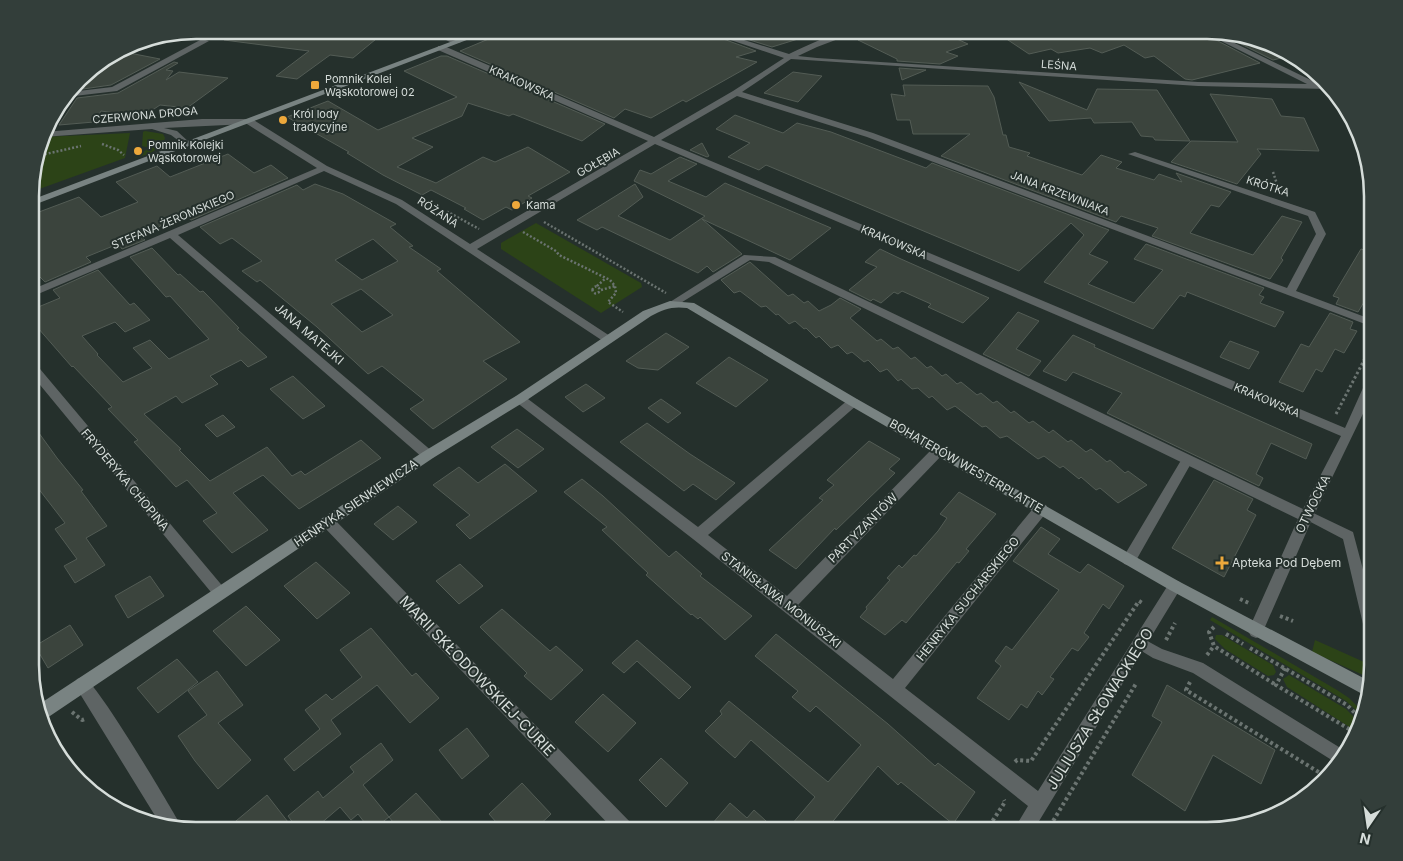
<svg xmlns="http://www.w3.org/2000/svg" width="1403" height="861" font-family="Inter,sans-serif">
<rect width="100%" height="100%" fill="#25302c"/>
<path fill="#2c4317" d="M145 131 163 134 165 138C162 150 145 156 134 158L149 148 142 146 143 132Z
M130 133 125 158 31 192V174L43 137Z
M536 223 641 283 642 287 601 313 501 249V243Z
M1212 617 1337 690 1349 698 1361 710 1360 714 1346 701 1210 620Z
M1216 635H1222L1273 665 1276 672 1274 675 1268 676 1225 649 1215 639Z
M1315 640 1373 666 1372 679 1312 652Z
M1289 675 1346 709 1353 716 1355 727 1351 728 1287 687 1283 679Z"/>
<path fill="#3b443d" stroke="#535c55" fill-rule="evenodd" d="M225 30H302L333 34 336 32 343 33 346 30H387L353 58 330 55 297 79 276 76 309 51 224 40Z
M510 30H586L604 38 621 30H699L756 51 736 57 757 62 686 102 683 100 651 118 625 109 614 118 460 51Z
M718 30H764L798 39 772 47Z
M885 30H937L968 44 946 52 958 56 940 64 897 61V59L858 40Z
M1032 30H1074L1091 37 1103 33 1098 30H1197L1260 63 1192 80 1185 79 1154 56 1145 58 1124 45 1102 53 1090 48 1058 53 1051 49 1029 54 1005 38Z
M1215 31 1260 39 1293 55 1273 60Z
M119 51 160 59 111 85 83 89 98 64Z
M441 56H447L605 124 582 141 513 114 509 116 468 103 462 116 412 138 433 147 397 167 436 183 483 157 495 162 528 147 570 172 528 196 532 198 512 210 506 207 483 220 464 209 466 208 431 190 422 195 383 175 347 153 349 152 287 117 328 101 378 130 457 97 404 71Z
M174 62 178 63 166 70 173 71 166 80 179 72 228 78 187 108 160 105 142 117 101 111 94 122 59 125 77 98 118 93Z
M899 68 926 70 902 80Z
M793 72 822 76 798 102 764 93Z
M1019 82 1087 110 1097 89 1157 90 1190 141 1155 140 1153 137 1141 136 1132 122 1094 123 1091 118 1049 121Z
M903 85 988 86 994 97 1003 135H1006L1009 147 1030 153 1027 156 1082 175 1101 155 1122 162 1116 168 1154 180 1159 174 1182 182 1176 173 1231 192 1219 207 1211 205 1190 233 1253 255 1282 216 1302 222 1281 258 1283 260 1270 279 1152 236 1158 228 1121 216 1116 222 941 156 970 134H913L910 120H897L891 94 905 96Z
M1210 94 1272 99 1281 116 1304 118 1319 151 1257 149 1261 154 1237 184 1171 162 1191 141 1238 142Z
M735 115 783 133 797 123 831 132 926 168 932 163 1109 230 1089 254 1108 262 1088 284 1134 303 1163 270 1134 259 1146 244 1264 288 1259 295 1264 297 1260 303 1284 312 1275 327 1187 292 1185 297 1180 295 1153 329 1044 282 1084 235 1071 223 1019 271 766 165 759 170 728 157 750 143 716 129Z
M702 143 709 156 707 157 690 150Z
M228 154 254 173 271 165 288 178 191 220 185 215 140 235 145 240 122 249 118 244 86 257 91 262 45 282 31 268V215L79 197 101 217 138 202 116 182 157 166 170 177Z
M680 157 697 164 668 181 706 197 725 183 831 228 790 260 702 219 742 254 713 272 707 266 698 273 602 227 597 230 577 220 635 184 643 197 618 216 670 240 705 216 634 181 640 170 651 174Z
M315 184 343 194 396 224 390 227 413 246 409 247 441 269 437 271 520 342 483 361 507 379 433 429 410 409 424 400 382 366 368 374 317 327 260 280 257 282 242 271 262 261 232 238 220 244 200 227 297 185 303 190ZM373 239 398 261 362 280 335 260ZM361 289 393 315 362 332 331 304Z
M152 248 178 275 180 274 200 292 203 291 239 328 237 329 267 357 248 367 241 360 210 376 218 384 182 403 176 396 144 414 181 449 179 450 210 481 267 447 292 476 301 471 305 475 361 440 381 458 299 509 263 475 233 493 268 530 232 553 203 521 217 513 187 480 176 487 134 442 138 440 108 409 112 407 73 366 72 367 31 320V310L60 298 53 290 98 270 130 305 134 303 150 320 125 332 115 322 82 336 98 354 97 355 123 382 152 368 133 348 150 340 169 359 209 339 170 296 166 297 130 257Z
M880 249 901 259 989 298 963 323 928 307 931 304 902 291 898 294 894 292 881 303 873 299 871 301 849 290 877 267 865 262Z
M1361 249 1373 253V287L1358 312 1336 304 1339 298 1333 296Z
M750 262 788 296 793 294 804 303 808 301 819 311 831 305 840 298 861 309 850 318 877 341 881 339 893 349 898 347 911 359 915 357 927 368 931 366 942 376 946 374 957 384 961 382 977 395 981 393 993 403 997 401 1011 413 1014 411 1029 423 1033 421 1049 433 1053 430 1068 442 1071 440 1086 452 1091 449 1107 462 1110 460 1125 473 1128 471 1147 485 1118 503 1100 488 1096 490 1081 477 1079 479 1063 466 1060 468 1044 456 1038 459 1007 436 1000 438 986 426 982 427 955 406 947 410 932 396 929 398 918 388 912 389 901 379 898 381 887 369 880 372 868 360 864 362 852 352 847 354 838 345 831 348 819 336 816 338 806 328 804 329 795 321 789 324 778 314 776 315 766 306 761 307 740 291 734 293 721 280Z
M1018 312 1039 321 1016 349 1041 361 1029 376 983 354Z
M1330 313 1353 322 1350 329 1357 331 1344 353 1335 349 1322 372 1316 369 1303 392 1279 382 1301 344 1309 347Z
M666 333 689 347 658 370 638 368 626 361Z
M1073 335 1095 345 1094 347 1312 444 1306 459 1271 443 1256 474 1263 478 1259 486 1107 413 1122 393 1073 372 1066 381 1043 371Z
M1230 341 1259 352 1249 369 1220 357Z
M729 357 768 380 736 407 696 383Z
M293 376 325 406 303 419 270 389Z
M586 384 605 398 583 412 565 397Z
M661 399 681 413 668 423 648 408Z
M223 415 235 427 217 437 205 425Z
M31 422 57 458 83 490 81 491 107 526 86 538 105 565 75 583 64 566 77 559 55 529 65 523 31 479Z
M647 423 690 454 735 483 716 500 693 484 684 491 620 442Z
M517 429 544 449 518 468 491 447Z
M869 441 900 459 889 469 895 473 836 530 835 528 796 569 769 550 823 500 819 498 834 485 827 480Z
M505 464 537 491 470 539 456 525 470 515 433 485 459 467 478 483Z
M582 479 603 496 669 557 676 551 702 574 700 576 752 616 725 640 700 617 698 619 692 614 691 615 646 575 648 573 602 530 607 527 564 492Z
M1214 480 1253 499 1247 510 1256 515 1224 577 1172 548Z
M959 492 996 514 966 549 969 551 959 563 957 562 906 623 902 620 885 635 860 617 867 609 866 607 890 580 887 578 899 565 902 568 914 555 916 556 938 531 947 518 940 514Z
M398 506 417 522 393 540 374 524Z
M1041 527 1060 539 1048 554 1080 573 1088 564 1124 586 1109 609 1103 604 1084 633 1089 637 1078 651 1072 648 1050 677 1054 679 1042 695 1038 691 1027 708 1021 704 1009 720 977 698 1001 666 995 661 1006 646 1012 650 1059 590 1013 561Z
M316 562 350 593 317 619 284 586Z
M460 564 483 586 459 604 436 581Z
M150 576 164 596 128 618 115 596Z
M246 606 280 640 246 666 213 631Z
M502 609 550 651 556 646 583 670 551 700 524 676 527 673 480 627Z
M70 625 83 645 48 668 35 646Z
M371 628 412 676 416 673 439 698 410 723 377 685 331 720 341 734 294 771 284 759 320 729 305 710 326 694 332 700 362 677 340 650Z
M776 634 888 724 935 766 938 763 975 792 953 824 901 782 898 785 878 766 825 831H786L815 797 751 740 735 758 719 744 705 731 722 714 720 711 729 701 828 782 861 745 816 706 810 712 792 697 798 691 755 656Z
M637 640 691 687 679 699 637 661 624 673 612 663Z
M177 659 198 682 158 713 137 688Z
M217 671 243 705 218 723 251 760 218 789 195 761 178 736 207 715 188 691Z
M1167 685 1275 750 1261 784 1213 755 1185 811 1132 775 1162 722 1152 716Z
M603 694 636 723 608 752 575 722Z
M467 728 489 756 462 779 439 750Z
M381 743 393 760 363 785 389 817 371 831 358 814 351 820 340 807 312 831H299L288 816 318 791 323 798 354 772 350 767Z
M661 758 688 783 666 807 639 780Z
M522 783 551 814 533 831H504L489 814Z
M416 793 450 831H400L389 817Z
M267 795 295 831H224Z
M730 803 747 818 754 810 777 831H706Z"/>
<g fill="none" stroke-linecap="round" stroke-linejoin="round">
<path stroke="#6b7471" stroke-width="2.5" stroke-dasharray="2 2" stroke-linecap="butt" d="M102 144 118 150 124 155
M37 156 81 146
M1273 172 1279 190
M443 214 448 212 479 229
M544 222 666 293
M523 232 556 251 559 255 610 280 615 286 616 293 608 302 623 312
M597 286 606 278
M592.5 290a3.5 3.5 0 1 1 7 0a3.5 3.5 0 1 1-7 0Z
M601 290 615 286"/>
<path stroke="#6b7471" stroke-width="3" stroke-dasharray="2.5 2.5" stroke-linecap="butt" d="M1336 414 1373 343"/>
<path stroke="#6b7471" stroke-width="4" stroke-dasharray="3 3" stroke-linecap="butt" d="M1240 599 1251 604
M1280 616 1293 621
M1214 627 1209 632 1214 646 1276 685
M1226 634 1243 644
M1166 640 1175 623
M1250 648 1347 705 1359 717
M1207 655 1214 646
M1285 668 1276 685 1354 732
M1190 682 1186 690 1325 776
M72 712 82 720 85 719
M1015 762 1017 760 1031 761 1139 601 1144 604
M986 831 1005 802 1004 800
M1047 831 1137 682"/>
<path fill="#5e6464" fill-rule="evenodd" d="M1187 456 1191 457 1193 460 1134 564 1129 565 1124 564 1123 560 1124 556 1183 457Z
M1307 510 1353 532 1373 607V629L1365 628 1363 624 1343 539 1303 518 1301 515 1303 512Z
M1140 637 1162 649 1203 663 1347 752 1345 757 1338 764 1193 673 1153 658 1135 647 1133 643 1135 639Z"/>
<path fill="#5e6464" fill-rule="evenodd" d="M436 30H444L461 42 454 44 442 38Z
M701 30H712L789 54C811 44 837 30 862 30L817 47 798 56 817 58 1198 82 1307 84 1199 30H1208L1319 84 1324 85 1328 89 1198 86 791 59 742 92 873 133 1287 288 1316 234 1308 216 1128 154 1135 152 1315 212 1326 234 1296 291 1373 320V327L867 137 737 96 661 140 1345 428 1367 379 1373 375V393L1313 517 1261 636 1256 638 1251 636 1248 631 1298 519 769 262 750 260 679 304H671L670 302 744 255 775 257 1303 509 1341 436 655 144 477 249 610 336 612 339 610 342 606 343 396 204 324 171 178 235 433 452 434 455 433 458H423L170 238 31 297V290L317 168 247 124 164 128 177 131 191 144 187 147 171 135 152 129 43 137 44 132 202 119H252L327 166 402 200 470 244 648 141 438 50V46H444L654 137 733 91 784 58Z
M202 39 209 41 117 91 66 97 70 92 112 87Z
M31 362 35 363 225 589 227 593 225 597 220 599 215 597 31 374Z
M520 395 524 396 698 527 849 399H857L859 402 857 405 708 535 787 596 934 447H944L945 450 944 453 798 605 893 679 1036 505 1041 504 1046 505 1048 509 1046 513 905 688 1038 791 1170 582 1175 580 1180 582 1182 586 1033 831H1013L1028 806 693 539 516 402 514 399 516 396Z
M328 516 333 518 633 825 636 831H615L323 526 321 522 323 518Z
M83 677C97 682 166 800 179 822L181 829 162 827 77 689 75 684 77 679Z"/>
<path fill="#798382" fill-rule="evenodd" d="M482 30H493L31 206V200Z
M670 301 694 303 857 399 1180 582 1371 682 1366 696 1170 590 849 405 687 308C673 306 663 309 651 316L524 402 433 458 44 720 38 705 423 452 516 396 643 311Z"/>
</g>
<g fill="#eda83b" stroke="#25302c" stroke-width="2">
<rect x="310" y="80" width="10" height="10" rx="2.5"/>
<circle cx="283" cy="120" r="5"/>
<circle cx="138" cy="151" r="5"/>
<circle cx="516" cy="205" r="5"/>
<path d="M1219.5 555.5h5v5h5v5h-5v5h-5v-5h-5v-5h5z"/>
</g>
<g text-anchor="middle" stroke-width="4" stroke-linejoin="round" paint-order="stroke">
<g font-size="11" fill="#d6ddda" stroke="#25302c">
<text transform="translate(1059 65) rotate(4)" y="4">LEŚNA</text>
<text transform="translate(522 83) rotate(24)" y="4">KRAKOWSKA</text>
<text transform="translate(145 115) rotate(-5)" y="4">CZERWONA DROGA</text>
<text transform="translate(598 162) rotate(-30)" y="4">GOŁĘBIA</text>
<text transform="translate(1268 186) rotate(18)" y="4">KRÓTKA</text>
<text transform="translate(1060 193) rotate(21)" y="4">JANA KRZEWNIAKA</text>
<text transform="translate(438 212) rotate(33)" y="4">RÓŻANA</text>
<text transform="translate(173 220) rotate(-23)" y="4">STEFANA ŻEROMSKIEGO</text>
<text transform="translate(894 242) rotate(23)" y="4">KRAKOWSKA</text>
<text transform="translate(1267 400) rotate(23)" y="4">KRAKOWSKA</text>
</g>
<g font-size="11" fill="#d6ddda" stroke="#25302c" text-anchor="start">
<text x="325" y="83">Pomnik Kolei<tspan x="325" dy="13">Wąskotorowej 02</tspan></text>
<text x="293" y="118">Król lody<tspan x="293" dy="13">tradycyjne</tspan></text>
<text x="148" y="149">Pomnik Kolejki<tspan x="148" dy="13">Wąskotorowej</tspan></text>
<text x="526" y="209">Kama</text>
</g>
<g font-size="12" fill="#d6ddda" stroke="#25302c">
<text transform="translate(309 334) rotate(41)" y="4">JANA MATEJKI</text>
<text transform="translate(966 466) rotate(30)" y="4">BOHATERÓW WESTERPLATTE</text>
<text transform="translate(125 480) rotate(50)" y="4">FRYDERYKA CHOPINA</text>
<text transform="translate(356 503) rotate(-34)" y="4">HENRYKA SIENKIEWICZA</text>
<text transform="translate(1313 504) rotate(-64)" y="4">OTWOCKA</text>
<text transform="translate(863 528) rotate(-45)" y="4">PARTYZANTÓW</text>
<text transform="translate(968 599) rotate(-51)" y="4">HENRYKA SUCHARSKIEGO</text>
<text transform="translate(781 600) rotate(38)" y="4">STANISŁAWA MONIUSZKI</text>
</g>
<g font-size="12" fill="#d6ddda" stroke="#25302c" text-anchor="start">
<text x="1232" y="567">Apteka Pod Dębem</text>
</g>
<g font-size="15" fill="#d6ddda" stroke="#25302c">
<text transform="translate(477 676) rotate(46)" y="5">MARII SKŁODOWSKIEJ-CURIE</text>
<text transform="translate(1100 709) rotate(-58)" y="5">JULIUSZA SŁOWACKIEGO</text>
</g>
</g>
<path d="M0 0H1403V861H0ZM196 39H1207A157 157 0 0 1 1364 196V665A157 157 0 0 1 1207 822H196A157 157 0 0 1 39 665V196A157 157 0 0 1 196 39Z" fill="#333e3a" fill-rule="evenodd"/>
<path fill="none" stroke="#d6ddda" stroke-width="2.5" d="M196 39H1207A157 157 0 0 1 1364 196V665A157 157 0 0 1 1207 822H196A157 157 0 0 1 39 665V196A157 157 0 0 1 196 39Z"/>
<g transform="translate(1368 826) rotate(193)" stroke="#25302c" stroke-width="4" paint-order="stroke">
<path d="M0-4L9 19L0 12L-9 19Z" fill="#d6ddda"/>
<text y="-8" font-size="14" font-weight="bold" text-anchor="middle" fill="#d6ddda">N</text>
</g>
</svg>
